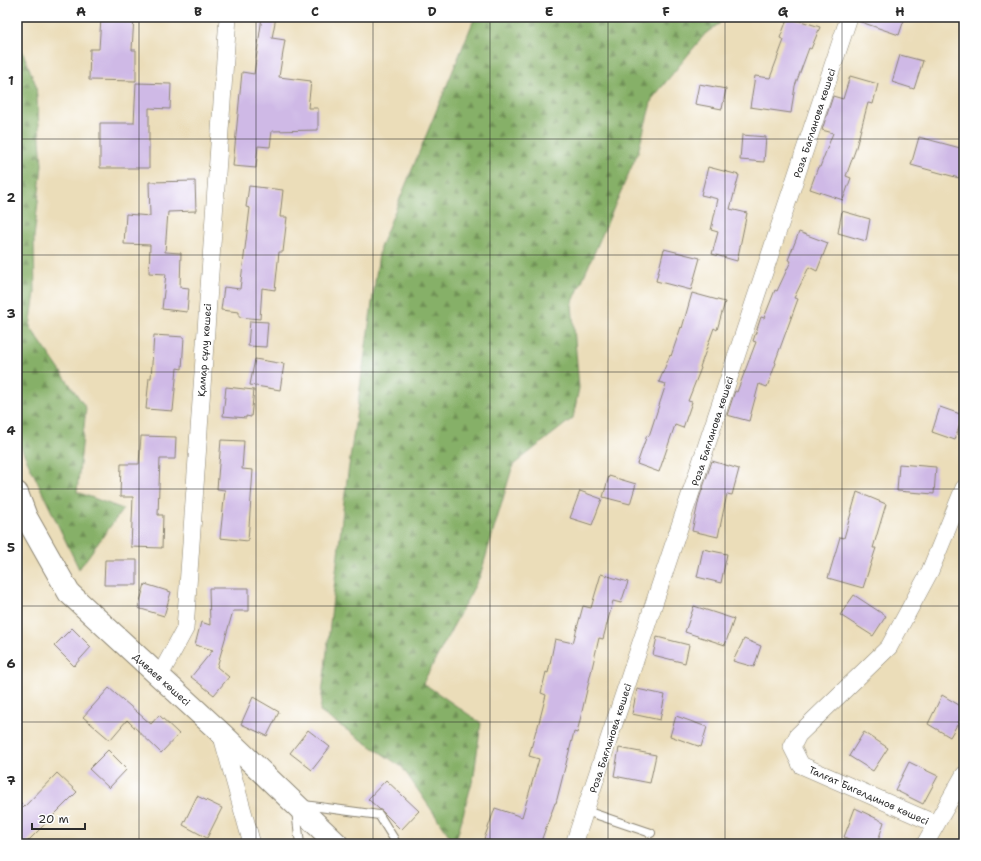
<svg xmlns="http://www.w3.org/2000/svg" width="981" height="861" font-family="'Shantell Sans',sans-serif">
<defs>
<pattern id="forest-firs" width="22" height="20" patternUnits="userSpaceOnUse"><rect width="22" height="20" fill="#86b067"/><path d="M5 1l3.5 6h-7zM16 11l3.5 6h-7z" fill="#6e8f55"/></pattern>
</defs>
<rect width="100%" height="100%" fill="#fff"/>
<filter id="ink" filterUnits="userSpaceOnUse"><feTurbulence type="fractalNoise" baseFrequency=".025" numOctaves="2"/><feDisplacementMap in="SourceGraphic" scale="8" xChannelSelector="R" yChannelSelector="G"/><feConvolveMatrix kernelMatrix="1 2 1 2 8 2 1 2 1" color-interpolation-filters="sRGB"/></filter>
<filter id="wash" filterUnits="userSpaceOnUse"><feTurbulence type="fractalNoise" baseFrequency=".012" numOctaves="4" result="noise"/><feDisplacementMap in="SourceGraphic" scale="16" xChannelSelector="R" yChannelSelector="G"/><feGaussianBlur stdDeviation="0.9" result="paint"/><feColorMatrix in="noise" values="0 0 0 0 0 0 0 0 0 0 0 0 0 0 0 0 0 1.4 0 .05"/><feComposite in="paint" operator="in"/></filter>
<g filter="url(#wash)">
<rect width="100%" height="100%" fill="#ebddb9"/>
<path fill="url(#forest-firs)" stroke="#586e49" d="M475 17H728L705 34 652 99 638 152 572 304 579 388 573 418 513 465 480 576 423 683 481 723 474 775 455 844 402 767 320 712 344 501 380 247Z
M17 38 36 85 42 165 34 238 35 293 30 327 86 408 77 492 123 509 79 569 17 439Z"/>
<g id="blocks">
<path fill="#cfb9e6" d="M101 17H134L132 50H136V81L89 80 90 49H99Z
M262 17H276L272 38 285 40 279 77 311 81 308 108H318V130L272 131 270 147 258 146 256 168 233 166 242 72 254 74Z
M788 17 820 27 811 49 809 48 795 86 791 113 750 107 755 76 770 78 784 40 780 38Z
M859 17H905L899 35 858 21Z
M900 55 923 61 914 89 892 82Z
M850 76 878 84 873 104 868 103 855 151 846 176 851 178 843 200 810 189 818 167H820L833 133 822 130 833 96 843 99Z
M136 83 171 84 170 109 149 108V168H100V123H134Z
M699 84 726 89 722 109 695 104Z
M742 135 766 137 764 162 740 160Z
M919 137 964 149V159L959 178 911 165Z
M708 167 739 175 730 209 747 213 737 261 712 254 718 232 711 230 718 199 701 195Z
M195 181 196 211 168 212 165 252 181 253 180 287 189 288 187 312 162 309 166 274 149 273 150 245 124 244 126 214 150 216 149 182Z
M249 186 283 190 280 217H287L283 252H279L275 290 262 288 260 319 239 317V312L221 310 224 287 240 289 250 208 246 207Z
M842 211 870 219 866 241 838 233Z
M799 232 828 243 817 271 809 267 794 298 798 299 775 362 776 363 767 387 759 384 749 421 727 415 735 391 737 392 756 342 753 341 761 317 764 318 775 290 777 291 791 261 788 260Z
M664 249 700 258 691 290 656 281Z
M692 293 725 302 717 330 714 328 700 367 701 368 688 401 692 402 683 428 675 425 659 472 637 464 647 435 649 436 666 384 659 382 670 355 671 356 681 327 682 328Z
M250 321 268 322 266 347 248 346Z
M154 335 184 337 182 369 177 368 173 411 146 409 149 378H151Z
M255 359 284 364 280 390 250 385Z
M226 387 254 390 251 417 246 416V418L223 416Z
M940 407 963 415 955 440 932 432Z
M141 436 176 437 175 459H160L158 515H163L162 548 131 547 133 497H120L121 464H139Z
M221 440 244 441 242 469 253 470 248 541 220 538 225 490 217 489Z
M712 461 739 469 732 495 727 494 718 537 692 531 699 499Z
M899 464 936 467 934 494 897 491Z
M609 476 636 484 630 504 603 497Z
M580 491 602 499 592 525 570 518Z
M857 492 886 504 873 548H876L863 588 828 578 840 537 844 538Z
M703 549 727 554 721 583 697 577Z
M105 560H137V585H104Z
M601 574 628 582 621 603 613 601 603 639 599 638 577 733 574 732 556 803H555L540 844H498L484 839 495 808 522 817 539 759 529 756 536 730H537L546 695 541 693 546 672 548 673 555 639 573 643 583 606 591 608Z
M145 584 171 592 164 616 138 608Z
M209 588H249V611H233L217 667 229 677 214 695 191 677 213 650 195 645 201 622 210 625Z
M854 595 886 616 873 636 840 615Z
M694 606 734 619 725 645 685 632Z
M72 628 91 647 74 666 54 646Z
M657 637 689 645 685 663 653 655Z
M744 639 761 646 754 667 733 661Z
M109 688 151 724 159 715 179 734 161 753 127 720 110 740 83 717Z
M637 689 665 695 660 720 632 714Z
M942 695 964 708V713L950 737 928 724Z
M253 697 279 712 267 736 241 724Z
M676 716 707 727 701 747 670 736Z
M308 730 330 747 312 770 290 753Z
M864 732 888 748 873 771 849 756Z
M619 748 656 755 650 783 614 776Z
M108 750 127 769 109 788 89 769Z
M909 762 938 776 923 804 895 790Z
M57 773 77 792 25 844 17 836V800L24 807Z
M386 780 419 811 401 830 382 811 379 809 368 799Z
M197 796 222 808 207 838 183 825Z
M855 808 884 822 877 844H859L844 837Z"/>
</g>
</g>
<g filter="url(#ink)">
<use href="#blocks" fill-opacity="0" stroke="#8b8472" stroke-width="1"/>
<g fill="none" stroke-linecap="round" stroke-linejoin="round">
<g stroke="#8b8472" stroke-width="10">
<path id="lane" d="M304 805 379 815 394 839V844
M296 811 300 844
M586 811 651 833"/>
</g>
<g stroke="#8b8472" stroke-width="18">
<path id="street" d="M159 677 185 629 228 17
M221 733 252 844
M936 824 801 765 792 747 798 735 889 647 930 571 964 488
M574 844 849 17
M925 844 964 775"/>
</g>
<g stroke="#8b8472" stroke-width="24">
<path id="secondary" d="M17 493 26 517 69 593 221 733 337 844"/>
</g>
<use href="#lane" stroke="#fff" stroke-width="8"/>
<use href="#street" stroke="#fff" stroke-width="17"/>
<use href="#secondary" stroke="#fff" stroke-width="22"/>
</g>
</g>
<path fill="none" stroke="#2b2b2b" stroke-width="1" stroke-opacity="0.55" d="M139 17V844M256 17V844M373 17V844M490 17V844M608 17V844M725 17V844M842 17V844M17 139H964M17 255H964M17 372H964M17 489H964M17 606H964M17 722H964"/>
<g text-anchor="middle" stroke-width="3" stroke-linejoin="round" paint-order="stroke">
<g font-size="10" fill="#2b2b2b" stroke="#fff">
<text transform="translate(814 123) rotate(-72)" y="4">Роза Бағланова көшесі</text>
<text transform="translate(204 350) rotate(-86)" y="4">Қамар сұлу көшесі</text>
<text transform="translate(712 431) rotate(-72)" y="4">Роза Бағланова көшесі</text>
<text transform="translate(162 679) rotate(42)" y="4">Диваев көшесі</text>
<text transform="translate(610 738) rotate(-72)" y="4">Роза Бағланова көшесі</text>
<text transform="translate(869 795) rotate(24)" y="4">Талғат Бигелдинов көшесі</text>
</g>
</g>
<rect width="981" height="861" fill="none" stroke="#fff" stroke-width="44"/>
<path d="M32 823v6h53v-6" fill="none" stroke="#2b2b2b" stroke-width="2"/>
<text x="38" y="823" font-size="12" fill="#2b2b2b" stroke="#ffffff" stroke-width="3" paint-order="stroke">20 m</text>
<rect x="22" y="22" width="937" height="817" fill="none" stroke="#2b2b2b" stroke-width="1.5"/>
<g font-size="13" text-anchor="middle" font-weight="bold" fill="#2b2b2b">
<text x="81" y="16">A</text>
<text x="198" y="16">B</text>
<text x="315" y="16">C</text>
<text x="432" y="16">D</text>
<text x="549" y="16">E</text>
<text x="666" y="16">F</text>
<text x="783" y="16">G</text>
<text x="900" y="16">H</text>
<text x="11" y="85">1</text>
<text x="11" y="202">2</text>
<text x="11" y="318">3</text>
<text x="11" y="435">4</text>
<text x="11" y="552">5</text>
<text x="11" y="668">6</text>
<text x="11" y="785">7</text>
</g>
</svg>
